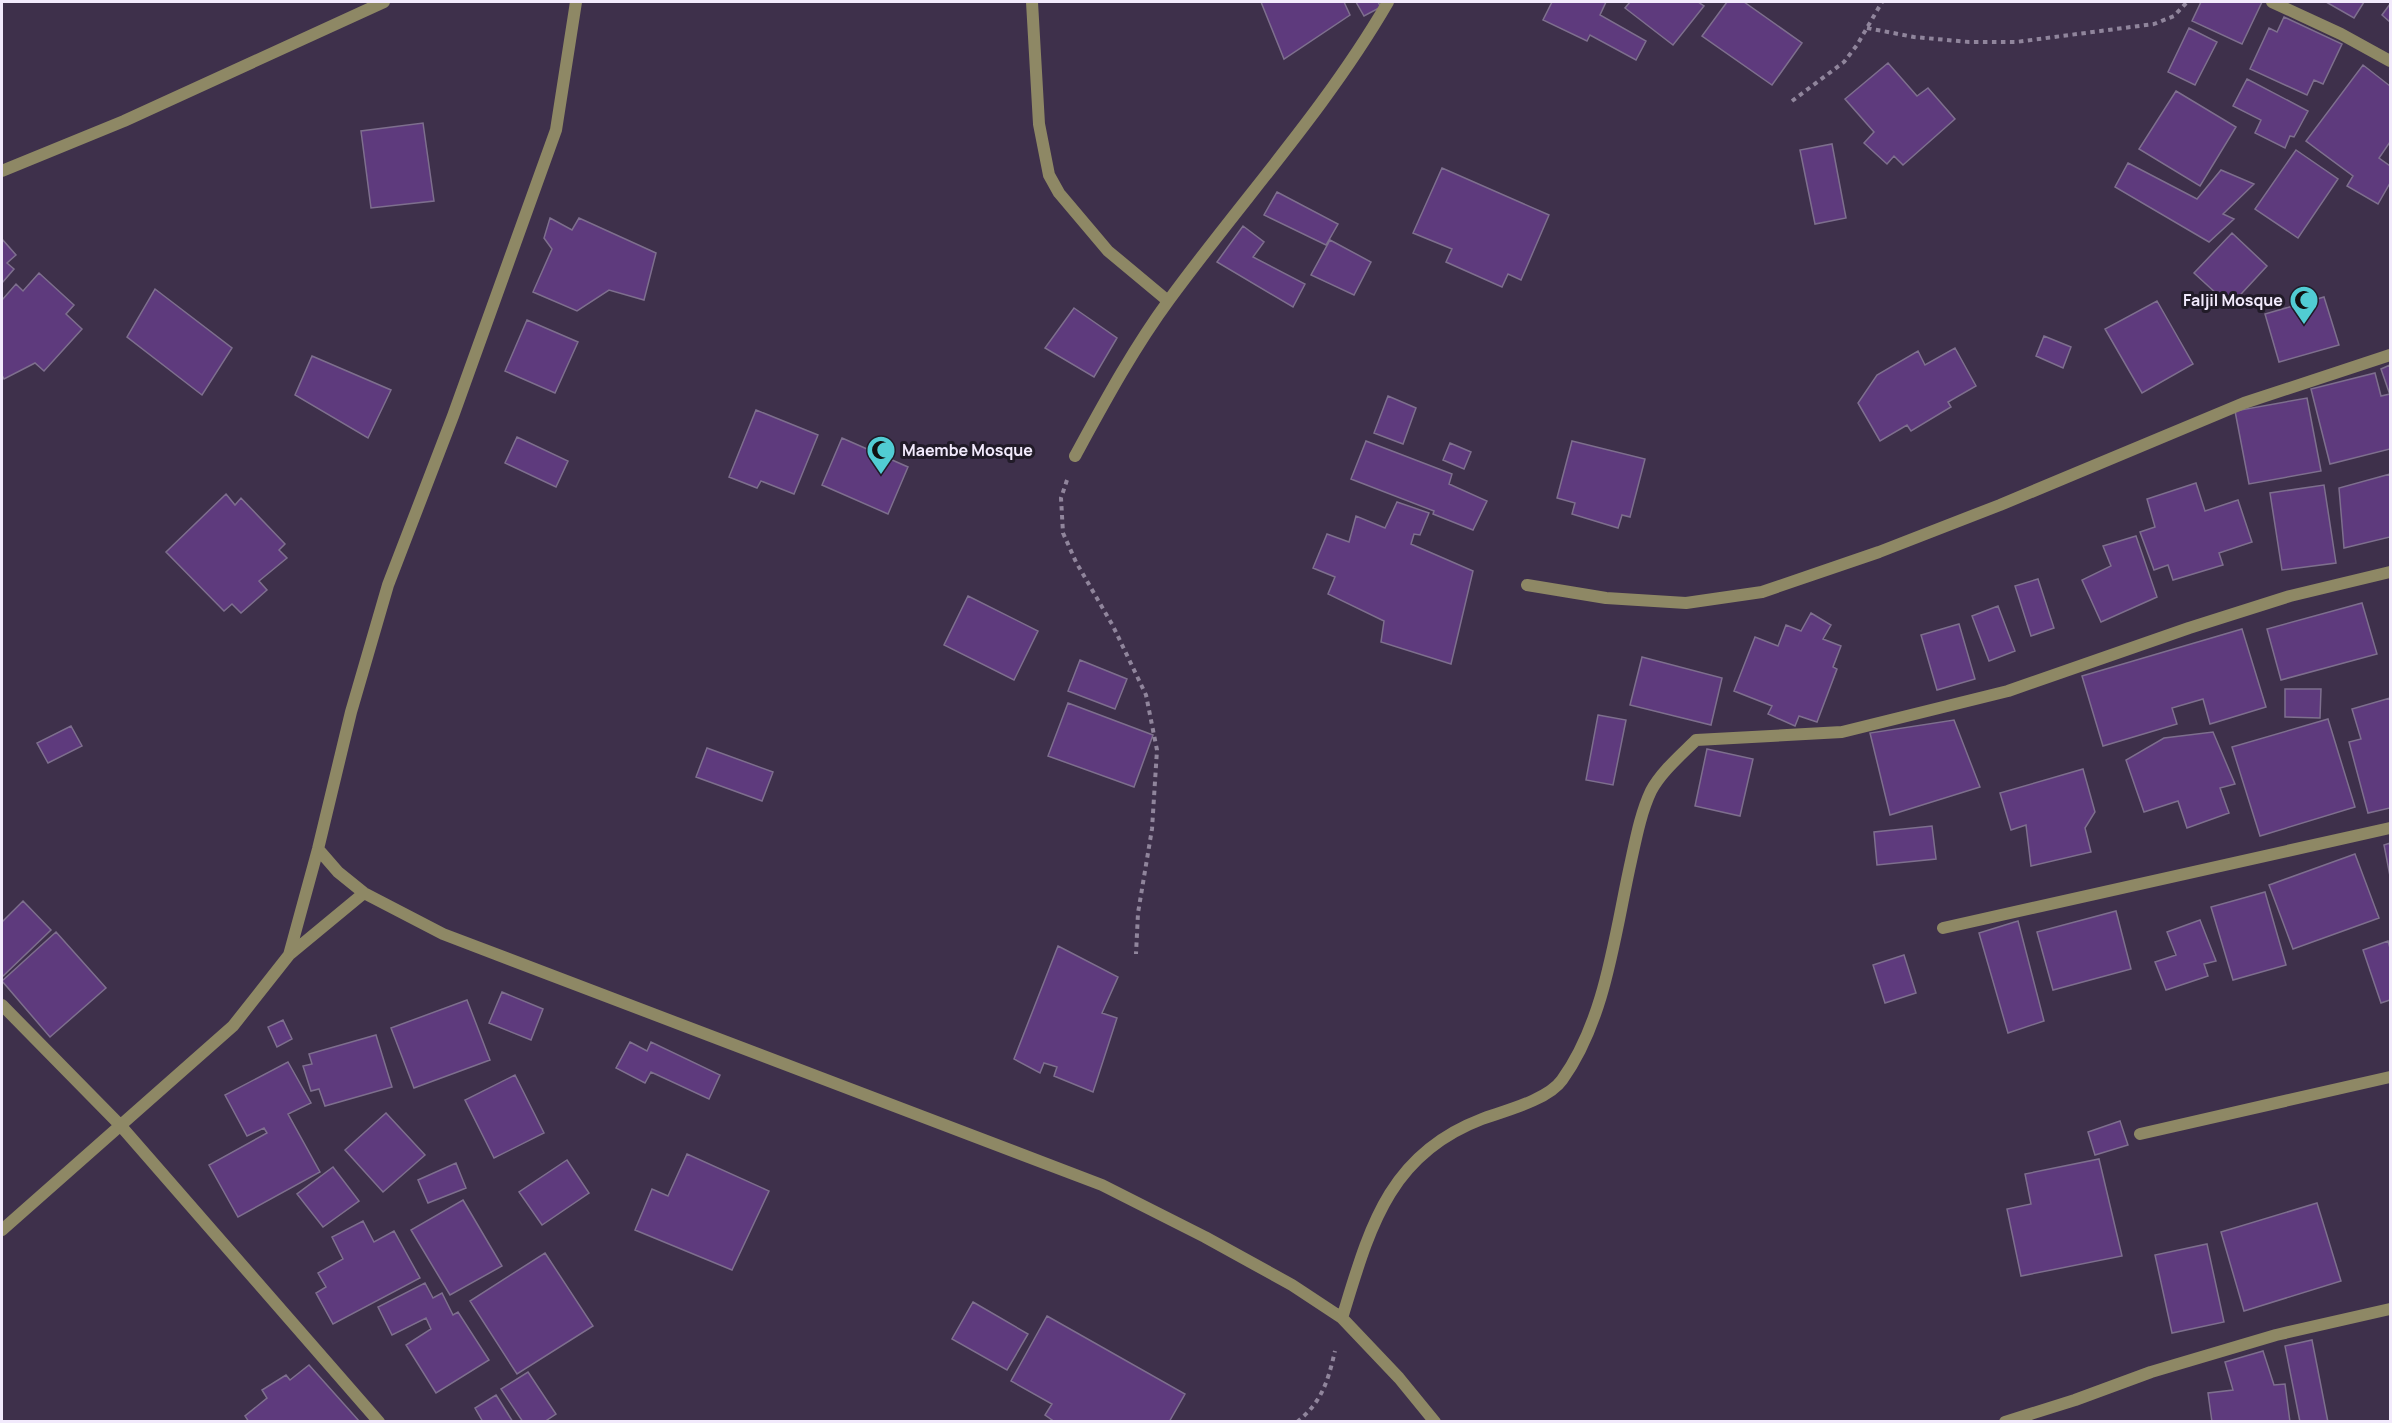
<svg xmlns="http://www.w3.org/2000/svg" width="2392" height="1423" font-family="Manrope,sans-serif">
<rect width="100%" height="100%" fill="#3e304b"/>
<path fill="#5e3a7d" stroke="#7e6f8e" stroke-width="1.5" d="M1261 2H1344L1350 15 1284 59Z
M1356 2H1378L1381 7 1364 16Z
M1552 2H1606L1600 15 1646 41 1636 60 1590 35 1587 41 1543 20Z
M1630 2H1698L1704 6 1673 45 1625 8Z
M1727 2H1744L1802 43 1772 85 1702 36Z
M2201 2H2262L2242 44 2192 21Z
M2326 2H2364L2354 18Z
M2390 4V22L2382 15Z
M2284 17 2342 44 2323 84 2314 80 2307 95 2250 69 2269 28 2277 32Z
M2189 28 2217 42 2195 85 2168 72Z
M1888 63 1917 96 1928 88 1955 119 1903 165 1894 156 1887 164 1864 143 1874 132 1845 99Z
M2363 65 2390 86V142L2379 158 2390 166V183L2378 204 2347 186 2353 176 2306 141Z
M2247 79 2308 111 2294 137 2290 136 2285 148 2255 133 2261 120 2233 106Z
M2176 91 2236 127 2200 186 2139 149Z
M423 123 434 201 371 208 361 131Z
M1832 144 1846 218 1815 224 1800 150Z
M2296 150 2338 179 2298 238 2255 209Z
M2128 163 2197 199 2221 170 2254 184 2223 214 2234 219 2209 242 2115 187Z
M1442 168 1549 215 1521 280 1508 274 1502 287 1446 262 1452 249 1413 233Z
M1277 192 1338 224 1326 245 1264 215Z
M550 218 572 230 579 218 656 253 644 300 609 290 577 311 533 292 552 249 544 238Z
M1243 226 1264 242 1253 257 1305 284 1293 307 1217 262Z
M2232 233 2267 266 2230 306 2194 273Z
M2 239 16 255 7 263 14 269 2 283Z
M1330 240 1371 262 1354 295 1311 275Z
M39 273 74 305 66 314 82 329 44 371 35 363 4 379 2 375V300L16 284 23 291Z
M155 289 232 348 202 395 127 337Z
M2324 297 2339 345 2279 362 2265 314Z
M2157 301 2193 364 2142 393 2105 329Z
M1074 308 1117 338 1094 377 1045 348Z
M527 320 578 342 555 393 505 371Z
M2044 336 2071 347 2063 368 2036 356Z
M1955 348 1976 386 1948 402 1951 407 1911 431 1907 425 1880 441 1858 403 1877 375 1918 351 1925 365Z
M312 356 391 390 368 438 295 395Z
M2390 365V391L2389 392 2381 369Z
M2375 373 2381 396 2390 394V449L2330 464 2311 389Z
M1388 396 1416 408 1403 444 1374 433Z
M2307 398 2321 471 2249 484 2235 411Z
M756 410 818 435 794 494 761 481 757 488 729 477Z
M517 437 568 461 556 487 505 463Z
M842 438 908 467 888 514 822 485Z
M1366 441 1452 474 1449 484 1487 501 1473 530 1433 514 1434 511 1351 479Z
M1572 441 1645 459 1630 517 1622 515 1618 528 1572 514 1575 503 1557 498Z
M1450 443 1471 452 1464 469 1443 460Z
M2390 474V537L2344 548 2339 488Z
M2196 483 2205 511 2238 500 2252 542 2219 553 2223 565 2173 580 2168 565 2154 570 2140 532 2155 527 2147 499Z
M2324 485 2336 563 2282 570 2270 493Z
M226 494 235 505 241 498 285 544 279 550 287 558 259 581 267 590 241 613 232 604 224 611 166 552Z
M1397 502 1429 513 1420 535 1414 534 1411 544 1473 571 1451 664 1381 642 1384 621 1328 594 1335 577 1313 568 1327 534 1349 542 1356 516 1385 528Z
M2136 536 2157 597 2101 622 2082 580 2111 566 2103 546Z
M2038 579 2054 628 2031 636 2015 586Z
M968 596 1038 631 1014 680 944 645Z
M2362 603 2377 654 2281 680 2267 629Z
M1998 606 2015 651 1989 661 1972 616Z
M1811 613 1831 625 1823 639 1841 646 1833 667 1837 669 1817 722 1799 716 1795 726 1768 714 1772 706 1734 691 1755 637 1778 646 1786 625 1801 631Z
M1959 624 1975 679 1937 690 1921 635Z
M2242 629 2266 707 2210 724 2203 699 2172 708 2177 724 2103 746 2082 676Z
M1642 657 1722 678 1711 725 1630 705Z
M1080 660 1127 679 1115 709 1068 691Z
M2285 689H2321L2320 718 2285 717Z
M2390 698V808L2368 813 2349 742 2361 739 2352 709Z
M1068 703 1153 735 1134 787 1048 756Z
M1598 715 1626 720 1613 785 1586 780Z
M2328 719 2355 807 2260 836 2232 747Z
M1954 720 1980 787 1890 815 1870 733Z
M71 726 82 746 48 763 37 743Z
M2213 732 2235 784 2220 788 2229 813 2187 828 2178 801 2144 812 2126 760 2164 738Z
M707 748 773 772 762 801 696 777Z
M1707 749 1753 759 1740 816 1695 806Z
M2083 769 2095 812 2085 828 2091 852 2031 866 2026 825 2011 830 2000 793Z
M1932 826 1936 859 1877 865 1874 832Z
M2390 843V876L2384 845Z
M2355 854 2379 918 2293 949 2269 885Z
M2265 892 2286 965 2233 980 2211 907Z
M23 901 51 930 2 977V922Z
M2116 911 2131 969 2053 990 2037 932Z
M2200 920 2216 961 2204 964 2208 976 2166 990 2155 962 2176 955 2167 932Z
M2018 921 2044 1021 2008 1033 1979 933Z
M56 932 106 988 50 1037 2 981Z
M2388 941 2390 948V1000L2381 1003 2363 950Z
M1058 946 1118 977 1102 1013 1117 1018 1093 1092 1054 1076 1057 1067 1044 1063 1040 1073 1014 1059Z
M1904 955 1916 993 1885 1003 1873 965Z
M502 992 543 1009 531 1040 489 1023Z
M467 1000 490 1060 414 1088 391 1028Z
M283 1020 292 1039 277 1047 268 1027Z
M376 1035 392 1087 325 1106 319 1089 311 1091 303 1066 312 1064 309 1054Z
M630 1042 647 1051 651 1042 720 1075 709 1099 651 1072 645 1083 616 1068Z
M288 1062 311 1103 288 1114 320 1172 238 1217 209 1165 267 1133 264 1128 247 1136 225 1095Z
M515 1075 544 1133 494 1158 465 1100Z
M386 1113 425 1155 383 1192 345 1150Z
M2120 1121 2128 1145 2095 1155 2088 1132Z
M687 1154 769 1191 732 1270 635 1230 652 1189 668 1196Z
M2099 1159 2122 1256 2021 1276 2007 1209 2031 1204 2025 1174Z
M567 1160 589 1193 542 1225 519 1192Z
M456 1163 466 1188 428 1203 418 1180Z
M333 1167 359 1201 323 1227 297 1194Z
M463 1200 502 1266 450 1295 411 1230Z
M2317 1203 2341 1281 2244 1311 2221 1232Z
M363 1221 374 1242 394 1231 420 1278 333 1324 316 1293 326 1287 318 1273 343 1259 332 1237Z
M2207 1244 2224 1322 2172 1333 2155 1255Z
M545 1253 593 1326 517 1374 470 1301Z
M425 1283 433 1298 442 1293 453 1315 458 1312 489 1360 436 1393 406 1345 431 1329 426 1318 392 1335 378 1307Z
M973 1302 1028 1334 1007 1370 952 1339Z
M1047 1316 1185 1394 1169 1422H1055L1045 1415 1052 1404 1011 1381Z
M2312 1340 2328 1422H2300L2285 1346Z
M2263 1351 2274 1385 2285 1384 2290 1422H2212L2208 1393 2233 1390 2225 1362Z
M309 1365 360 1422H249L245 1416 267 1398 262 1390 286 1375 290 1380Z
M528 1372 556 1414 544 1422H523L501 1389Z
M496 1395 513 1422H483L475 1408Z"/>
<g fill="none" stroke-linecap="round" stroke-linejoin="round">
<path stroke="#90859c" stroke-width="4" stroke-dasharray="4.5 4.5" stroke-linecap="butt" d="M1867 28 1914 37 1969 42H2016L2154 24 2174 16 2187 2
M1792 101 1844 62 1857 45 1882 2
M1067 480 1061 498 1063 533 1076 562 1113 626 1146 695 1157 750 1152 829 1138 913 1136 954
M1297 1422C1322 1402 1328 1381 1335 1351"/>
<path stroke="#8e8865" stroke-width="12" d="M1032 2 1039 124 1049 175 1059 193 1108 251 1168 301
M2272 2 2341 34 2390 61
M2 171 124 121 384 2
M1075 456C1104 403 1133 349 1169 300 1242 200 1326 109 1388 2
M1527 585 1606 598 1686 603 1762 592 1879 552 2000 505 2244 403 2390 355
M318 849 338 872 364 893 443 934 1102 1185 1205 1237 1292 1285 1342 1318 1399 1378 1435 1422
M1943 928 2390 828
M289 955 364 893
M2 1005 120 1125 379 1422
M2140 1134 2390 1077
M2 1230 233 1026 289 955 318 849 351 712 388 585 453 416 556 130 576 2
M1342 1318C1369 1231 1387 1155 1482 1119 1504 1111 1548 1100 1562 1080 1606 1019 1615 932 1631 861 1636 838 1641 812 1651 791 1661 772 1681 755 1696 740L1842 732 2008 691 2189 628 2290 596 2390 572
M2005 1422 2075 1400 2151 1372 2276 1335 2390 1309"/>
</g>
<defs>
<g id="mosque-pin" transform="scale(1.5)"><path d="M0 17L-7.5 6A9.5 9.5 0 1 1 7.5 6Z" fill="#51ccd3" stroke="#211b28"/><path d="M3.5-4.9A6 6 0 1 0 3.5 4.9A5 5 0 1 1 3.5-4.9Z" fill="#111"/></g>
</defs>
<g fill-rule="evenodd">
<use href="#mosque-pin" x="2304" y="300"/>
<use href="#mosque-pin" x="881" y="450"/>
</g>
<g text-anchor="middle" stroke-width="6" stroke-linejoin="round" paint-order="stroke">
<g font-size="16" font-weight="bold" fill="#f2eafc" stroke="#211b28" text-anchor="end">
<text x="2283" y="306">Faljil Mosque</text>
<text x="902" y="456" text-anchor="start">Maembe Mosque</text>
</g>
</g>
<rect width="2392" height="1423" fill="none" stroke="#f2eafc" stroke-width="6"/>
</svg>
